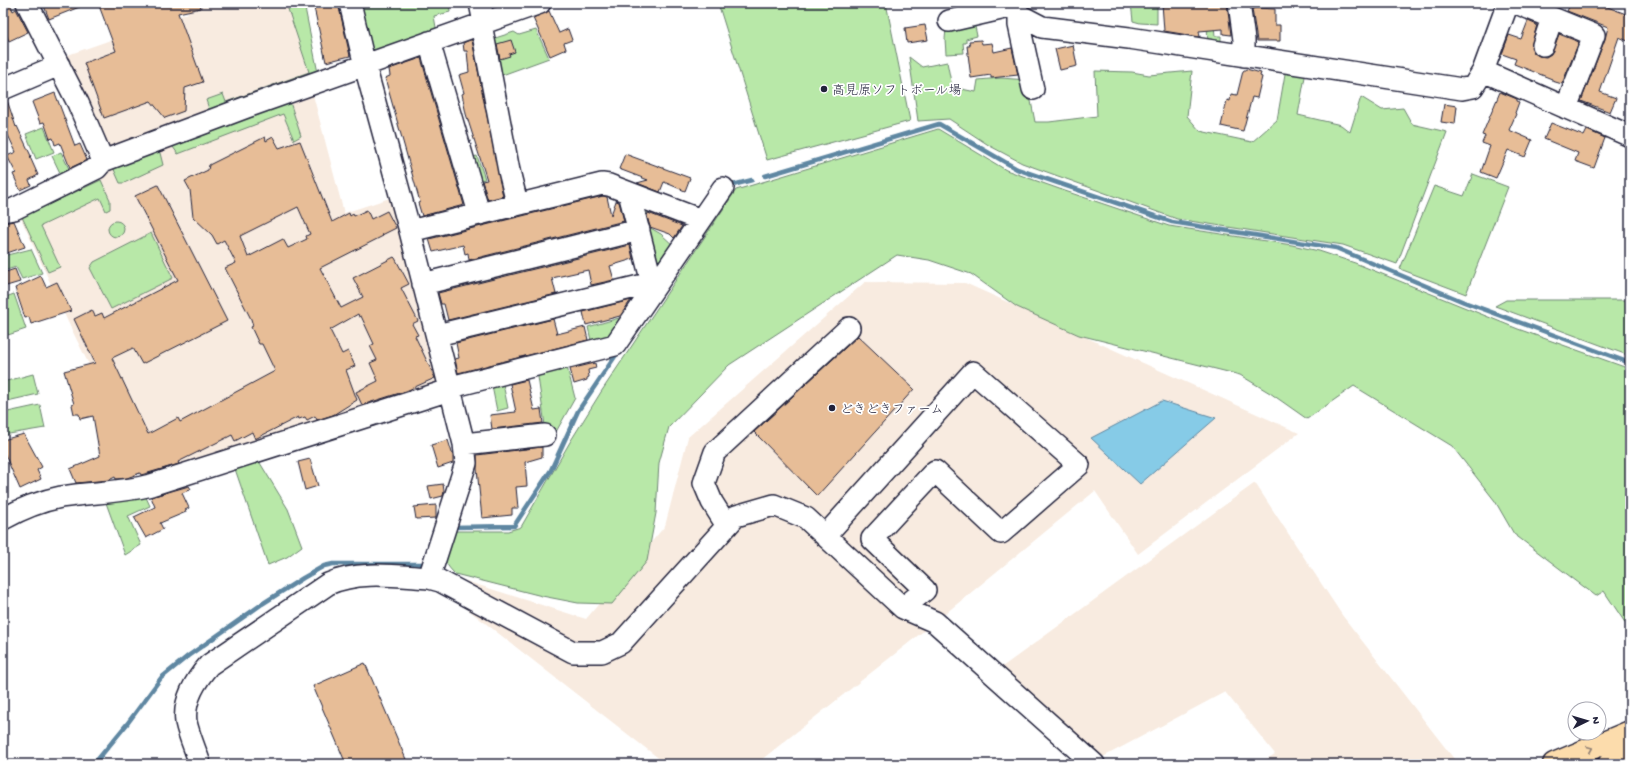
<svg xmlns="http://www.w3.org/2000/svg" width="1633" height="767" font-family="'Gochi Hand','Klee One',sans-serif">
<rect width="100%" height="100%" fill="#fff"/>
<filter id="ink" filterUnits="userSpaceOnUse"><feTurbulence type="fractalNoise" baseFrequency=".025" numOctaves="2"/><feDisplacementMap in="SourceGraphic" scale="8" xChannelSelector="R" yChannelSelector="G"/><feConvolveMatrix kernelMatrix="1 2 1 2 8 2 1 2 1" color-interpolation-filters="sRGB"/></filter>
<g filter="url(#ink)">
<path fill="#f8ebe0" d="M187 3H304L318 73 111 151 104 148 62 57 188 13Z
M312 91 344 213 393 197 443 383 143 482 126 440 68 322 18 212 106 168Z
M865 282 965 283 1299 433 1138 554 1095 491 935 622 756 764H666L444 591 450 576 586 619 665 526 688 437Z
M1255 483 1342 615 1458 764H1258L1275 754 1225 692 1103 757 1002 667Z"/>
<path fill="#b8e8a8" stroke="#6d8572" d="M286 3H304L318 73 210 112 206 100 223 94 226 102 309 72Z
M355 3H449L450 12 434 16 437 33 367 58Z
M718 3H886L910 121 767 160Z
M1131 3H1157V24L1140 23 1133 21Z
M1206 3H1212L1215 36H1221V47L1208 45Z
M974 22 977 36 966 39V43H963L964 53 946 54 945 39 946 29Z
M536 30 549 58 494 78 486 41 514 32 519 35Z
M909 57 922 67 947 62 952 87 976 92 978 80 1001 78 1027 80 1035 122H1049L1097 116 1095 71 1132 72 1149 75 1192 71 1187 116 1200 131 1252 142 1277 120 1286 68 1306 71 1298 115 1341 125 1350 132 1361 97 1382 110 1403 108 1412 124 1447 132 1397 264 1343 245 1177 219 1022 163 990 146 949 119 918 121Z
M289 99 301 136 294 140 283 114 178 154 173 147 175 141Z
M44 127 54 152 36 159 26 134Z
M938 129 1006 170 1065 191 1169 226 1292 245 1319 251 1355 263 1518 329 1630 369V630L1604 591 1596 596 1514 534 1495 501 1452 446 1354 386 1307 419 1270 393 1240 375 1079 335 1017 307 971 274 929 260 897 255 729 365 669 427 659 463 656 513 647 561 612 604 578 603 542 596 455 574C438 557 444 552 451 531H508L521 527 570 442 601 392 736 190Z
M154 149 160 153 163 165 124 183H120L112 165Z
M61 152 71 173 62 177 52 156Z
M477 156 485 179 476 181 469 158Z
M1473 174 1508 187 1466 294 1400 269 1434 186 1464 196Z
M101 180 110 200V209L106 211 100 198 41 226 60 267 48 272 22 217Z
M649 206 645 220 649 221 647 226 661 234 675 247 659 269 639 210Z
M108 229a8 8 0 1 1 16 0a8 8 0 1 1-16 0Z
M151 233 173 278 111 309 90 268 94 262Z
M31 249 42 273 22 279 16 267 3 271V256Z
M14 294 26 329 8 335 3 320V298Z
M1506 300H1625L1630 302V356L1495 306Z
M626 316 612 336 592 345 588 327Z
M566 363 575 398 548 446 537 370Z
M33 374 38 394 3 402V382Z
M502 379 508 408 497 411 491 381Z
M40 405 45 428 3 435V413Z
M257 458 288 509 302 546 287 557 268 565 234 466Z
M145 495 150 506 128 516 141 545 125 555 105 500Z"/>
<path fill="#86cbe7" stroke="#5e87a2" d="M1162 401 1216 418 1140 484 1091 438Z"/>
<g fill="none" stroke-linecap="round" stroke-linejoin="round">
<path stroke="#5e87a2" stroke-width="4.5" d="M765 176 939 124 1017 169 1172 222 1336 248 1464 302 1630 363
M730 189 733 185 752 180
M451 527 514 526 551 470 578 411 618 352
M94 764 127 724 161 678 188 656 262 604 303 578 324 566 333 564H422"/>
</g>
<path fill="#e7bd97" stroke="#22223b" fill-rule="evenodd" d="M3 3H10L13 11 16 9 28 32 9 41 3 28Z
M43 3H87V4L49 19Z
M98 3H200L201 8 178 13 203 82 185 88 184 111 165 118 151 101 104 118 84 63 116 51Z
M313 3H338L350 56 326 62Z
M1162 3H1227L1231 35 1223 34V29L1199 31 1200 37 1164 31Z
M1571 3H1597L1626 14V15L1630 16V42L1619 37 1600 92 1616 98 1610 112 1581 101 1605 39 1608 27 1567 11Z
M1257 8 1275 9V25H1280V41H1257L1252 9Z
M549 11 559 33 568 29 572 40 564 43 566 49 550 56 533 18Z
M1528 21 1537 25 1531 47 1534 53 1539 56 1546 57 1551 54 1559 34 1579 42 1562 84 1552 81V79L1514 64 1516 59 1502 54 1509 35 1521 39Z
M925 25 928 40 907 43 905 28Z
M470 40H472L503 196 488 200 482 181 487 180 466 114 462 94 464 93 459 75 469 72 467 51H464L463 43Z
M511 40 515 52 509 54 510 56 500 59 497 44Z
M981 40 982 44 992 43 994 52 1012 48 1018 75 991 78V75L971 78 967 46H970L969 41Z
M1073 45 1077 66 1060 70 1055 49Z
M421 58 464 205 422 216 418 203 420 202 385 78 390 76 389 69Z
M1246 69 1261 73 1260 76 1262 77 1257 98 1252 97 1243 131 1221 126 1227 100 1230 101 1231 94 1237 95 1243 71Z
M1500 92 1517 99V101L1519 102 1515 113 1516 114 1509 130 1532 140 1525 157 1508 150 1496 178 1481 172 1490 146 1482 143 1485 136 1482 135Z
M55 93 75 146 80 144 87 160 70 168 60 143 55 145 53 138 50 139 44 122 40 123 32 102Z
M3 100H7L16 127 17 126 31 156 30 157 38 175 29 180 31 185 20 190 13 174 16 173 7 156 16 152 7 133 3 134Z
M1444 104 1457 106 1455 124 1441 122Z
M1551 123 1584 136 1587 130 1605 138 1594 168 1575 161 1578 153 1544 139Z
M265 137 266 141 273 137 279 148 300 141 332 222 349 213 350 216 353 214 354 216 367 210 371 219 387 211 396 228 382 235 383 236 320 268 341 308 363 297 353 278 394 257 395 258 409 284 401 288 418 321 412 324 418 335 415 336 435 378 406 391 362 405 356 392 378 381 370 363 377 360 370 346 374 344 361 316 359 317 358 314 330 330 342 354 348 351 355 366 346 370 357 400 333 415 317 420 315 416 307 420 305 417 299 419 298 417 255 439 252 432 235 441 232 435 178 462 179 464 148 473 141 475 140 473 127 478 116 479 115 477 109 480 76 483 70 469 100 456 93 416 80 419 79 414H74L72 405 74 404 64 371 95 363 74 319 92 310 95 316 102 313 104 318 178 280 135 196 158 185 227 321 142 364 133 348 112 358 148 434 178 418 180 422 275 371 262 344H259L251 327 253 326 251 319 225 268 236 263 224 240 217 244 212 235 193 217 190 190 185 181 208 170 209 165ZM298 207 310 234 306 236 307 239 288 248 283 239 248 257 240 236Z
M625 154 690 178 685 191 664 182 660 192 637 183 648 180 619 169Z
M603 196 607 197 611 215 616 201 619 202 624 221 469 260 468 253 465 254 463 245 433 252 429 239Z
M648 213 682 226 674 238 670 234 650 227 647 216Z
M14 221 25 247 7 253 3 240V223Z
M630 245 633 259 610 266 614 280 591 285 588 270 552 278 556 294 448 320 444 304H441L438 293Z
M15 269 20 282 3 287V273Z
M41 276 46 287 57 282 71 311 31 324 29 317 25 318 15 288Z
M631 300 620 316 586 325 583 312Z
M553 319 557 334 585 327 588 340 458 373 455 359 459 358 456 343Z
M858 336 914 389 817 496 754 432Z
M595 363 596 368 588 370 589 377 587 378V380L574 384 570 369Z
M527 380 534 410 541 409 543 423 492 429 490 415 516 412 510 384Z
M24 434 42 467 37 470 41 479 20 489 3 450V440Z
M448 440 453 456V463L438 468 431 445Z
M542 447V457L525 462 527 486 516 487 518 508H512V515L482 518 477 469V455Z
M310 459 318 486 305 490 298 462Z
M443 484 444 491 443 496 431 499 428 486Z
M189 486 191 489 182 493 189 508 185 510 186 512 160 523 163 529 146 538 134 517 155 507 151 497Z
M436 505V518L416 519 414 507Z
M365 663 408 764H346L313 686Z"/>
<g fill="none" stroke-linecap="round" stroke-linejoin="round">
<g stroke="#22223b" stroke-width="24">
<path id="minor" d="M27 3 78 103 103 161
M350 3 365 66 410 231 464 444 466 463 429 578
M480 3 484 23
M1014 3 1019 15 1042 27 1129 38 1462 89 1473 87 1483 71 1508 3
M1239 3 1244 40V56
M1516 3 1594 35 1566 108
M1019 15V25L1033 89
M949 21 1014 6
M481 24 509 171 517 203
M429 42 479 213
M1543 45 1552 18
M1483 71 1630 136
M3 84 5 88 59 65
M629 193 652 283 655 286
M3 211 14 209 97 168 103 161 247 107 540 3
M410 231 602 184 609 185 701 220
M423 284 639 230
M437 335 652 283
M464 444 545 435
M3 519C21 509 41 501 61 497 91 492 121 493 151 485L440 393 455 386 615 345 723 188
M727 526 712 502 704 483 715 452 849 328
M825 536 973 372 1079 465 1001 533 935 471 872 539 925 590 903 608
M200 764C196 751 189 736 186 722 183 700 195 681 209 665L328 584C359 570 396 576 429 578L440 581 573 652H602L621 643 736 516 774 505 806 518 903 608 935 622 1094 764"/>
</g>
<g stroke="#22223b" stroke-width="25">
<path id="highway" d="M1554 764 1630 732
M1609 764 1630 755"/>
</g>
<use href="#minor" stroke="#fff" stroke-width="21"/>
<use href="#highway" stroke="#fcdcac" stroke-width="22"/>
</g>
<defs><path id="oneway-chevron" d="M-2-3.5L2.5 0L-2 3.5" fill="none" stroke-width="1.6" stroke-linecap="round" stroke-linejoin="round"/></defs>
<use stroke="#8f7f74" href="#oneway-chevron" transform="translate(1590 749) rotate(-23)"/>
</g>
<g fill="#22223b" stroke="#fff" stroke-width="1.5">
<circle cx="824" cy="89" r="4"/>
<circle cx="832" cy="408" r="4"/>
</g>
<g text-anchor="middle" stroke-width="3.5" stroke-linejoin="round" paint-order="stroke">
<g font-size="13" fill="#22223b" stroke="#fff" text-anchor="start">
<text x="832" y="94">高見原ソフトボール場</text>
<text x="840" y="413">どきどきファーム</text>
</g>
</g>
<rect width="1633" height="767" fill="none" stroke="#fff" stroke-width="16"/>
<rect x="8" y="8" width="1617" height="751" fill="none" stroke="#22223b" stroke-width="1.5" filter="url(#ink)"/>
<g transform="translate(1587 721) rotate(85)"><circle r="19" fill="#ffffff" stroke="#a7a7b1"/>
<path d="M0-3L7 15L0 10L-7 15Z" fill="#22223b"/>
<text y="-6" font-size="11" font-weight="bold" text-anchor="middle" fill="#22223b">N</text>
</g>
</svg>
